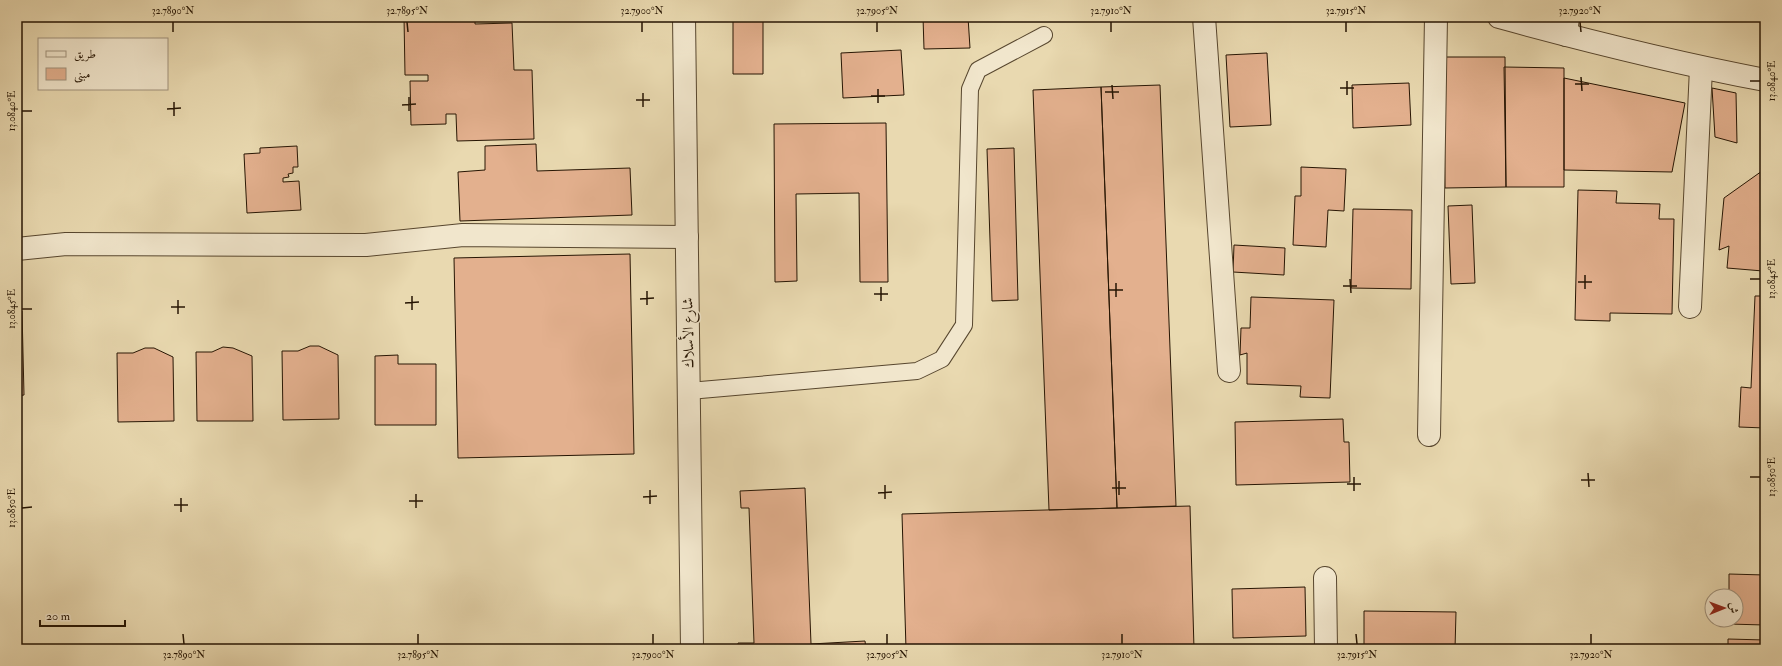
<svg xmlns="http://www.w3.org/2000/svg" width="1782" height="666" font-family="'IM FELL Double Pica',Amiri,serif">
<rect width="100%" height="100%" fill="#e9d9b0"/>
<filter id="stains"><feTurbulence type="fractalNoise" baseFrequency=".005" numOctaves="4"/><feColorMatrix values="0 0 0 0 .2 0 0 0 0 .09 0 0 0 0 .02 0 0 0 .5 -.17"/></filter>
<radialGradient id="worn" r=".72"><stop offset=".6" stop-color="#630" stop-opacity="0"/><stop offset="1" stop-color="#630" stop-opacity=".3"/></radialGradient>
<path fill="#e3b08e" stroke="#261503" d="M404 17H475V24L512 23 514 70H532L534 139 457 141 456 114H446V124L411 125 410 81H428V75H405Z
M733 17H763V74H733Z
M923 17H968L970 48 924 49Z
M901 50 904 95 843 98 841 53Z
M1267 53 1271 125 1230 127 1226 55Z
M1444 57H1505L1506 187 1445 188Z
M1504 67 1564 68V187H1506Z
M1564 78 1685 103 1672 172 1564 170Z
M1409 83 1411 125 1353 128 1352 85Z
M1160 85 1176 506 1117 508 1101 87Z
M1101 87 1117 508 1049 510 1033 90Z
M1712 88 1736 93 1737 143 1715 137Z
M886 123 888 282H860L859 193 796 194 797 281 775 282 774 124Z
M536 144 537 171 630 168 632 215 460 221 458 172 485 170V146Z
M297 146 298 167H293V173L288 174 289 177 283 178V182L299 181 301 210 247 213 244 154 260 153V148Z
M1014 148 1018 300 992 301 987 149Z
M1301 167 1346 169 1344 211 1328 210 1326 247 1293 245 1295 196H1301Z
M1762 171 1765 176V251L1763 271 1727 268 1729 246 1719 250 1724 198Z
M1578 190 1617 191 1616 203 1660 204 1659 219H1674L1672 314 1610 313V321L1575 320Z
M1472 205 1475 283 1451 284 1448 206Z
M1353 209 1412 210 1411 289 1351 288Z
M1234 245 1285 248 1284 275 1233 272Z
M630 254 634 454 458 458 454 258Z
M1755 296H1765V428L1739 427 1741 387 1751 388Z
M1251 297 1334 300 1330 398 1300 397 1301 386 1247 384V353L1240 355 1241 328H1250Z
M17 311H22L24 395 17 396Z
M310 346H319L338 355 339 419 283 420 282 351H298Z
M223 347 233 348 252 356 253 421H197L196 352H212Z
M145 348H154L173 357 174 421 118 422 117 353H133Z
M398 355V364H436V425H375V356Z
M1343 419 1344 442H1349L1350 482 1236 485 1235 422Z
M805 488 811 644 865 641 866 649H738V643H754L749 508H741L740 491Z
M1190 506 1194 649H906L902 514Z
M1729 574 1765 575V625L1728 624V620H1736V596H1729Z
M1305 587 1306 636 1233 638 1232 589Z
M1364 611 1456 612 1455 649H1364Z
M1728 639 1765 640V649H1728Z"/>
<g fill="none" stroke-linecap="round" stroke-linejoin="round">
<g stroke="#57462e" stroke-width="18">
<path id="service" d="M689 391 917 371 942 359 964 325 970 89 978 70 1044 35"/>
</g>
<g stroke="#57462e" stroke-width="24">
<path id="minor" d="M1204 17 1229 371
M1566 35 1568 17
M17 249 66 244 366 245 463 235 687 237
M1690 307 1701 68
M1429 435 1436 17
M1325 578 1326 649"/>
</g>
<g stroke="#57462e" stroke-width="24">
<path id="tertiary" d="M684 17 692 649
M1499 17C1587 41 1675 63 1765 80"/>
</g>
<use href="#service" stroke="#f1e6cc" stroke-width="16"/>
<use href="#minor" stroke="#f1e6cc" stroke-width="22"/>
<use href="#tertiary" stroke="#f1e6cc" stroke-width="22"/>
</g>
<path fill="none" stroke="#261503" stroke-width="1.5" d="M173 22V32M407 22 408 32M642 22V32M877 22V32M1111 22V32M1346 22V32M1580 22 1581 32M1581 77 1582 91M1347 81V95M1750 81H1760M1575 84H1589M1112 85 1113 99M1340 88H1354M878 89V103M1105 92H1119M643 93V107M871 96H885M409 97V111M636 100H650M174 102V116M402 105 416 104M167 109 181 108M22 111H32M1585 275V289M1350 279 1351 293M1750 279H1760M1578 282H1592M1116 283V297M1343 286H1357M881 287V301M1109 290H1123M647 291V305M874 294H888M412 296V310M640 299 654 298M178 300V314M405 303 419 302M171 307H185M22 309H32M1588 473 1589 487M1354 477V491M1750 477H1760M1581 480H1595M1119 481V495M1347 484H1361M885 485V499M1112 488H1126M650 490V504M878 493 892 492M416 494V508M643 497 657 496M181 498V512M409 501H423M174 505H188M22 508 32 507M183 634 184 644M418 634V644M653 634V644M887 634V644M1122 634V644M1356 634 1357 644M1591 634V644"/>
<g text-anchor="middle" stroke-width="3" stroke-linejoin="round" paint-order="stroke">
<g font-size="15" fill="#261503" stroke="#f1e6cc">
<text transform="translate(688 333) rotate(-91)" y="5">شارع الأسلاك</text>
</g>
</g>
<rect width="1782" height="666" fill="none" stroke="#e9d9b0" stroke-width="44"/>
<rect x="38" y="38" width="130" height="52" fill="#f1e6cc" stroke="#a0927c"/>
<rect x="46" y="51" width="20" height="6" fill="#f1e6cc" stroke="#a0927c"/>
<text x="74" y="58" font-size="12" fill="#261503">طريق</text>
<rect x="46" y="68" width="20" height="12" fill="#e3b08e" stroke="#a0927c"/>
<text x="74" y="78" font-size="12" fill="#261503">مبنى</text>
<g transform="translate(1724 608) rotate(89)"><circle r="19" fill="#f1e6cc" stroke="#a0927c"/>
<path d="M0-3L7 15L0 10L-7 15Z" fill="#8f2418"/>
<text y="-6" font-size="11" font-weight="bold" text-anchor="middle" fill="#261503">ش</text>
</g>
<path d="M40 620v6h85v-6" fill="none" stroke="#261503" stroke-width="2"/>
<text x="46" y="620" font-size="12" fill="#261503" stroke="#f1e6cc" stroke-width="3" paint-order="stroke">20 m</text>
<rect x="22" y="22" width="1738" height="622" fill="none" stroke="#261503" stroke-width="1.5"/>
<g font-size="10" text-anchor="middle" fill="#261503">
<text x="173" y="14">32.7890°N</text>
<text x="407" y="14">32.7895°N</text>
<text x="642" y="14">32.7900°N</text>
<text x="877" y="14">32.7905°N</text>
<text x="1111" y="14">32.7910°N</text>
<text x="1346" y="14">32.7915°N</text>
<text x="1580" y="14">32.7920°N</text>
<text transform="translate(1771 81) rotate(-90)" y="4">13.0840°E</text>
<text transform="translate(11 111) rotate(-90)" y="4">13.0840°E</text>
<text transform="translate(1771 279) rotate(-90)" y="4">13.0845°E</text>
<text transform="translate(11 309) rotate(-90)" y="4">13.0845°E</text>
<text transform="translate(1771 477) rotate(-90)" y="4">13.0850°E</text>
<text transform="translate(11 508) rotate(-90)" y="4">13.0850°E</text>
<text x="184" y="658">32.7890°N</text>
<text x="418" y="658">32.7895°N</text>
<text x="653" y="658">32.7900°N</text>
<text x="887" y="658">32.7905°N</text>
<text x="1122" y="658">32.7910°N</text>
<text x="1357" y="658">32.7915°N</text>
<text x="1591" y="658">32.7920°N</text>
</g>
<rect width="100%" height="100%" filter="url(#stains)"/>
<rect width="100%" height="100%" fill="url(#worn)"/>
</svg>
